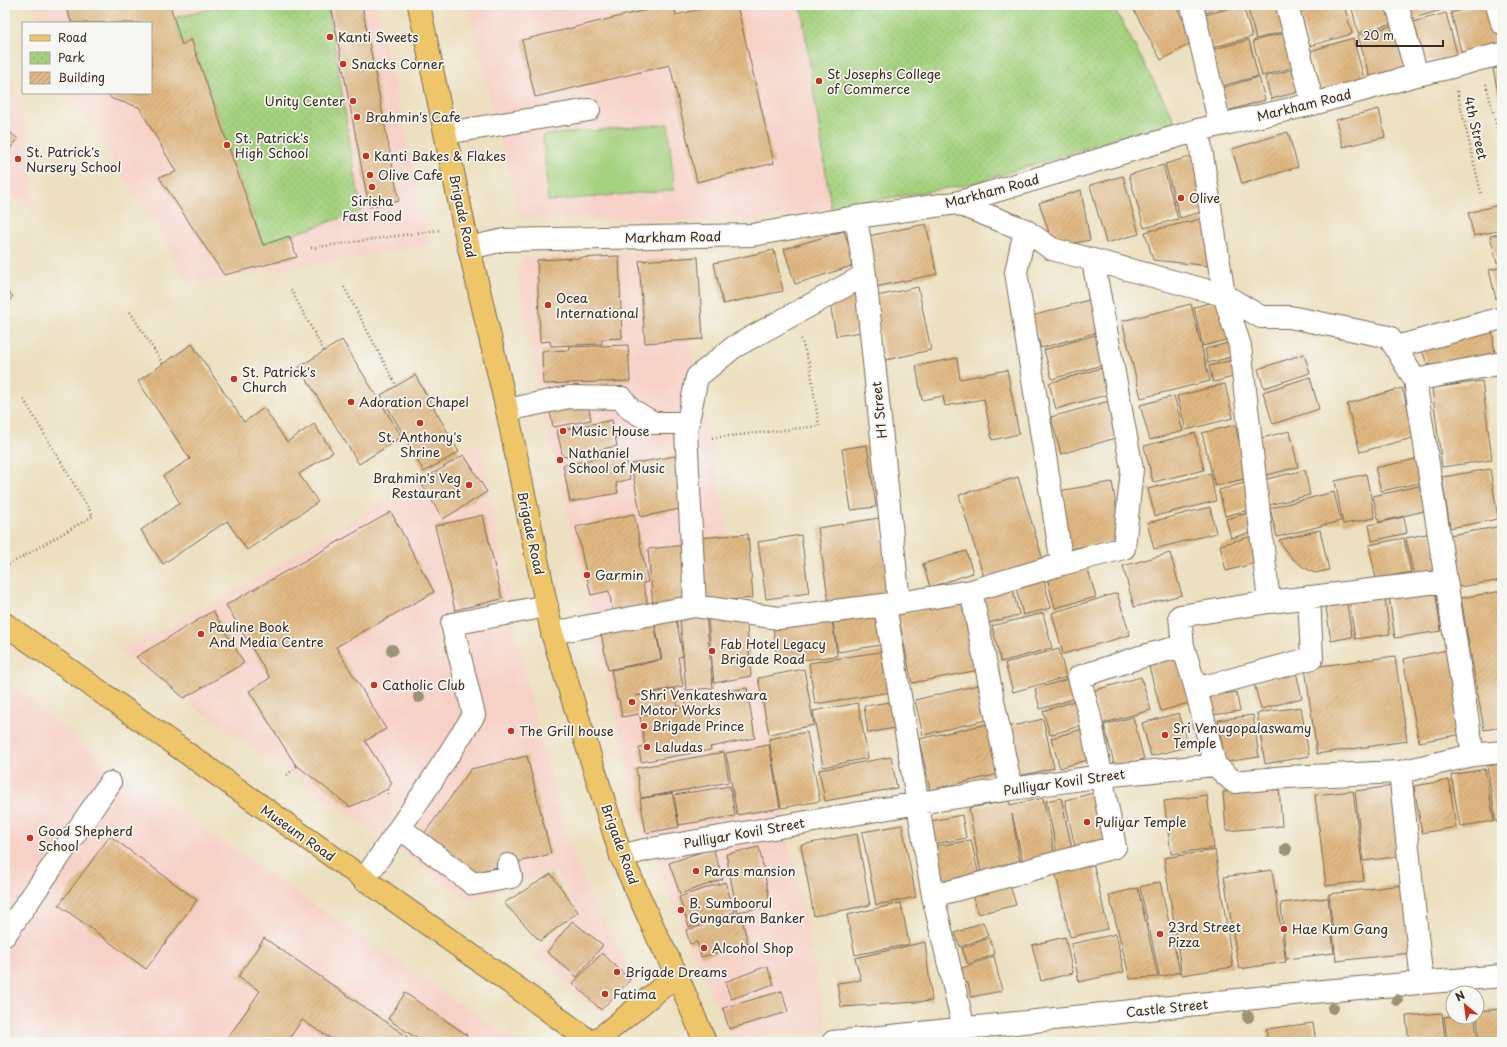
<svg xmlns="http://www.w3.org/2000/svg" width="1507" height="1047" font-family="'Playpen Sans',sans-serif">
<defs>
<pattern id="park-dots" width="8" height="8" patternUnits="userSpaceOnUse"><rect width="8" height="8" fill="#a5d27f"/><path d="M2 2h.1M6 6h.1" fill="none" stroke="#8fb46d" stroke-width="1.8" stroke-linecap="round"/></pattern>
<pattern id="building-hatch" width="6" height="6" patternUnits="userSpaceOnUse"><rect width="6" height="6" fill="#e0b882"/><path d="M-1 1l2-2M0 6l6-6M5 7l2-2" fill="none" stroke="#c19e70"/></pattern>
</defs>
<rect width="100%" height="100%" fill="#f6f6f2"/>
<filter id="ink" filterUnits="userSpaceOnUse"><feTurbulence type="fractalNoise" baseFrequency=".025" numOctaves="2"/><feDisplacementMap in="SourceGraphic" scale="8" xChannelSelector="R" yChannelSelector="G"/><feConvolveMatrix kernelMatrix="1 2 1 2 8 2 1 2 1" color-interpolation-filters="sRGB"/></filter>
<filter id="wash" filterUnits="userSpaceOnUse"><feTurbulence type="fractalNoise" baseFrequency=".012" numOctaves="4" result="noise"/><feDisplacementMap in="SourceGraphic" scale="16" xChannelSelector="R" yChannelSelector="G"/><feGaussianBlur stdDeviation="0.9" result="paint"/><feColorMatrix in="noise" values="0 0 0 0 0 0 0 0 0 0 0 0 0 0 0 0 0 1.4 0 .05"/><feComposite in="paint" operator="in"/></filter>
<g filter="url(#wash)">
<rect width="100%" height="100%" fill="#ede0c0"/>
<path fill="#f7d1c7" d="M33 5H376L420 197 429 246 189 283 72 93H151V23H41Z
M468 5H1113L1175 121 971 184 749 222 520 218 496 124Z
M5 62 27 128 36 214 5 190Z
M672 252 827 1031 732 1038 693 954 645 838 543 411 517 273 523 258Z
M480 444 510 604 540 738 575 858 591 898 637 979 601 1012 596 1009 533 955 579 912 555 871 469 900 382 837 188 703 118 650 171 626 214 603 412 483Z
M5 678 105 762 516 1042H5Z"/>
<path fill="url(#park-dots)" stroke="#707e4e" d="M227 5H328L361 211 263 245 191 39 182 45 174 18Z
M801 5H1113L1175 121 971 184 831 208Z"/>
<path fill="#a5d27f" stroke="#707e4e" d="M668 124 674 190 548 201 543 135Z"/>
<g id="blocks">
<path fill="url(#building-hatch)" d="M65 5H170L182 45 191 39 263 245 289 236 297 257 224 275 159 177 176 172 139 107 112 99 107 93H151V23H72Z
M331 5H362L399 201 369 207Z
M667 5H674L676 15 718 5H737L774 163 697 182 670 65 535 97 522 40Z
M1131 5H1175L1195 41 1161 60Z
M1204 5H1235L1206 13Z
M1243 5 1252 37 1211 48 1202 16Z
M1247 5H1284L1291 29 1256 39Z
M1299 5H1344L1352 34 1309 46Z
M1351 5H1391L1396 22 1358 33Z
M1403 5H1444L1445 9 1407 20Z
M1449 5H1470L1450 11Z
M1480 5H1491L1501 43 1462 54 1451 13Z
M1446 13 1457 54 1420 64 1409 23Z
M1398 24 1410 67 1370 78 1358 35Z
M1292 31 1301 65 1262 76 1253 41Z
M1353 38 1364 78 1321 90 1310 51Z
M1249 40 1258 76 1221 86 1211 50Z
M1301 67 1307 90 1271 99 1265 77Z
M1502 67V107H1501L1493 69Z
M1259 77 1265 100 1227 111 1221 88Z
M1379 109 1385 137 1343 147 1336 120Z
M5 128 18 139 5 155Z
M1288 132 1298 167 1242 184 1232 149Z
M1193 156 1208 210 1180 218 1165 164Z
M1163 165 1178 219 1144 228 1129 175Z
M1123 176 1139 234 1106 243 1090 185Z
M1081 190 1090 240 1054 247 1039 203Z
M1502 204V230L1474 236 1468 213Z
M1210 217V266L1153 260 1145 232Z
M926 224 937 274 875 287 864 237Z
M844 231 855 265 795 284 784 249Z
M1502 233V261L1497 263 1490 236Z
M774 250 783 291 723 304 714 263Z
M619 256 622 338 602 339V344L551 346 550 341 540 342 537 260Z
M698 257 703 339 645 343 639 261Z
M1502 267V298L1496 299 1489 270Z
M918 287 931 350 886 360 873 297Z
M856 288 868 331 836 336 830 303Z
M5 290 13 296 5 307Z
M1092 299 1101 331 1041 348 1032 316Z
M1221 300 1230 339 1203 346 1194 307Z
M1191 304 1210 381 1141 398 1122 321Z
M1492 329 1495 355 1439 367 1427 364 1422 350Z
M1098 334 1106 364 1052 379 1044 350Z
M342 340 402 437 359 464 299 367Z
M1232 342 1235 356 1208 363 1205 349Z
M192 344 244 422 264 408 287 442 314 424 333 452 299 474 318 502 247 550 227 521 163 564 141 530 180 503 163 476 190 459 138 381Z
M628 345 630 381 543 384 542 351 570 350 569 347Z
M1304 354 1310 373 1264 388 1258 369Z
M957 358 960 379 1007 370 1019 434 992 440 984 399 945 406 943 396 922 400 916 366Z
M1233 360 1237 376 1213 382 1209 366Z
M1105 367 1113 393 1056 409 1049 383Z
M415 375 459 452 424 472 381 395Z
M1310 377 1319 409 1273 424 1263 392Z
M1482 381 1492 460 1442 467 1432 388Z
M1225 384 1233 418 1186 430 1177 396Z
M1402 388 1416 437 1360 452 1347 404Z
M1174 396 1183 431 1150 440 1140 405Z
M1109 401 1119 437 1061 454 1051 417Z
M588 403 591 420 553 427 550 411Z
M612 420 617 446 563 457 557 431Z
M1235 425 1248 478 1215 486 1202 433Z
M1290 431 1298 467 1263 476 1253 440Z
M1195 433 1204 470 1153 482 1144 446Z
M867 445 876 507 851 510 842 449Z
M625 453 630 479 616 483 618 493 570 502 563 465Z
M464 455 487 492 443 519 420 481Z
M675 456 685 508 641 517 631 464Z
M1420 458 1424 482 1381 491 1375 468Z
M1490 469 1498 519 1450 528 1442 477Z
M1305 470 1310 495 1269 505 1263 480Z
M1210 473 1216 501 1155 516 1148 489Z
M1366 474 1375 518 1343 524 1335 481Z
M1018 477 1043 560 984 578 959 495Z
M1112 482 1122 540 1068 549 1058 491Z
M1245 483 1252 509 1225 516 1219 490Z
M1423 485 1428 510 1379 522 1373 496Z
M1334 492 1341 521 1277 537 1270 508Z
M1210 507 1216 533 1154 549 1147 523Z
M391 512 434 592 336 647 386 729 365 741 392 783 388 789 350 807 295 764 249 691 270 678 226 605Z
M1252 512 1257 531 1231 538 1226 519Z
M634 514 648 582 643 583 648 606 613 613 609 591 591 595 576 527Z
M483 515 502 599 455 610 435 526Z
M1404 517 1407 533 1372 541 1369 525Z
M879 518 891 595 829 605 818 528Z
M1497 527 1502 559V580L1453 588 1444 536Z
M1320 530 1329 570 1315 573 1303 567 1293 559 1285 550 1279 540Z
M1431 533 1438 571 1414 576 1406 538Z
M748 534 753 598 702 602 698 538Z
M801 535 809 593 766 599 758 542Z
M1253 536 1260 562 1226 571 1220 545Z
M1404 538 1411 572 1376 579 1369 545Z
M687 545 692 602 653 606 648 549Z
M966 551 973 573 930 587 923 564Z
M1170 553 1182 595 1134 607 1123 566Z
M1086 563 1096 597 1055 608 1046 574Z
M1043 577 1051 608 1023 615 1015 584Z
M1012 586 1019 615 988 623 981 594Z
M1435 589 1441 631 1395 638 1389 596Z
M1502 591V727L1484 730 1461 598Z
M1117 593 1130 635 1063 654 1052 613Z
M1384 593 1390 634 1355 639 1349 598Z
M1346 597 1352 637 1331 641 1325 600Z
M966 601 979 670 912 683 898 614Z
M213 611 244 663 184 698 136 657Z
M1043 613 1052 648 1001 662 992 626Z
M746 614 751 676 714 683 708 619Z
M882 614 887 644 838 652 833 622Z
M706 616 713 688 686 690 680 619Z
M676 619 683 656 678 657 683 686 635 696 674 689 678 707 622 717 619 699H617L611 670 662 660 655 623Z
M832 620 837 656 778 663 773 627Z
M654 623 661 659 608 670 601 633Z
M1059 649 1066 677 1013 692 1005 663Z
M1452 649 1468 733 1419 742 1403 659Z
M885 651 892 692 815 704 809 663Z
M1176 655 1189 703 1161 711 1148 663Z
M1395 656 1407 741 1317 754 1305 668Z
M804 669 814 725 769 734 758 678Z
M1296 672 1302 698 1261 709 1254 683Z
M1075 677 1080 697 1040 709 1035 689Z
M1141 677 1151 710 1101 724 1092 691Z
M978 685 986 720 923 735 915 700Z
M747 688 755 738 710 747 711 750 641 762 639 748 645 747 640 716 686 708 685 699Z
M1236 692 1240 711 1212 715 1210 696Z
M1081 699 1089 723 1050 735 1043 711Z
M890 702 895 728 868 733 864 706Z
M858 703 868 758 823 767 813 711Z
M1301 707 1309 756 1265 764 1257 713Z
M1179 713 1188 747 1151 756 1142 723Z
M1253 715 1259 757 1225 762 1218 720Z
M1133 717 1144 759 1115 767 1104 725Z
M1043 719 1054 768 1015 777 1004 728Z
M988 724 999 774 930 790 919 739Z
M1083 729 1091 759 1060 768 1051 738Z
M807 732 820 801 781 808 769 739Z
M769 745 780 808 737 815 726 753Z
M724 752 729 782 641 798 636 768Z
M527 756 551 854 473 873 424 834 471 769Z
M891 757 897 788 825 801 819 770Z
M1502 764V821L1496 822 1487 766Z
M1485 769 1494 821 1460 826 1451 775Z
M1449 780 1456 827 1422 833 1414 786Z
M730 786 735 816 679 825 674 795Z
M1393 786 1402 856 1363 861 1355 791Z
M1279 787 1282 826 1226 831 1223 792Z
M1353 791 1364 881 1326 886 1315 795Z
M1098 792 1110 845 1076 852 1065 800Z
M672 793 679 827 646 833 640 799Z
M1207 795 1214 848 1171 854 1164 801Z
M1043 798 1056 860 1024 866 1012 814 1021 867 981 874 969 808 1009 801 1010 805Z
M1061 798 1073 853 1058 856 1046 801Z
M962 815 966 838 935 844 931 821Z
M902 825 916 897 876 905 862 832Z
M857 834 870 905 814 916 801 845Z
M110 836 197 900 146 969 59 905Z
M971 840 980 880 939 888 931 847Z
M759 847 771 906 737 912 726 854Z
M713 848 723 879 680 894 669 863Z
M1215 850 1233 967 1182 975 1164 858Z
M1093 862 1108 929 1070 937 1055 871Z
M1272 870 1286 962 1239 969 1224 877Z
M551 874 578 912 540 941 504 903Z
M725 882 735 912 689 927 679 897Z
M1009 882 1016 905 978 914 972 891Z
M1160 882 1180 972 1160 977 1140 887Z
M1402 885 1410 953 1336 961 1329 894Z
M1138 888 1158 977 1130 979 1109 895Z
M1328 898 1334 953 1286 959 1281 903Z
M901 903 909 944 855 955 847 915Z
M741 915 748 944 701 957 697 942 690 944 686 930Z
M572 921 603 945 577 977 547 952Z
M983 922 988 936 960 947 955 933Z
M1116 934 1124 972 1079 982 1071 944Z
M1065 937 1073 973 1041 981 1032 945Z
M264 938 363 1006 415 1042H336L302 1020 287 1042H225L260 991 238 977Z
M989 938 995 954 968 964 962 948Z
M925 942 932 1001 841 1007 837 983 861 980 855 958Z
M602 953 630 980 601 1010 573 983Z
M994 956 1002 991 971 997 968 983H963L962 968Z
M767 966 774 984 731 999 725 982Z
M782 991 788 1012 729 1029 723 1008Z
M405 993 467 1035 462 1042H422L388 1019Z
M1502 1009V1042H1479L1477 1011Z
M1442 1013 1445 1042H1409L1406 1016Z
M1453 1016 1475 1017 1477 1042H1447L1444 1017Z
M1313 1023 1316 1042H1268L1266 1029Z"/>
</g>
</g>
<g filter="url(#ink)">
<use href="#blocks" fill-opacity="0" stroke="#796a57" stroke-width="1"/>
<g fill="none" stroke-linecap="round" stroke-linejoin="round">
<g stroke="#796a57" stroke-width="24">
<path id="minor" d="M1192 5 1220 125
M1287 5 1313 104
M1397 5 1417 75
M1497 5 1502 23
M1198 130 1224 295 1240 346 1269 602
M446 133 589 110
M956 203 1025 230 1052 249 1224 295 1261 317H1290L1389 337 1415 380 1502 363
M856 217 865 275 899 603
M1025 230 1016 272 1062 564
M469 248 504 240 752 235 856 217 956 203 1198 130 1313 104 1417 75 1452 67 1480 59 1502 54
M1396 347 1502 318
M1415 380 1473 755
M507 410 569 397 622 398 630 409 654 423H687
M971 591 1011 789
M885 605 933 896 964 1029
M695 606 686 431 697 377 734 347 865 275
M552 633 695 606 779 618 899 603 971 591 1062 564 1124 548 1132 469 1093 261
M1196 689 1312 658 1309 597
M1215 765 1196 689 1183 646 1180 616 1269 602 1446 581
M1400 772 1422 983
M400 828 473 884 511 877 508 865
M621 856 645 850 918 803 1011 789 1102 776 1215 765 1234 782 1287 777 1400 772 1473 755 1502 752
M364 880 431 782 474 715 452 624 547 606
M933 896 1115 847 1090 717 1079 677 1140 657 1183 646
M5 935 110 783
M833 1042 1323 991 1502 976"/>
</g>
<g stroke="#796a57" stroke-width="24">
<path id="major" d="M419 5 464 226 507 410 552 633 621 856 658 938 677 975 705 1042
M5 624 523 992 591 1042
M595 1042 677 975"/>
</g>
<path stroke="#796a57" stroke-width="2.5" stroke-dasharray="1 3" stroke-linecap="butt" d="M1486 84 1502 148
M1457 91 1481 193
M311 248 439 230
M344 287 396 385
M291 290 324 351
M130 312 163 364
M712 438 819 426 810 366 801 339
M5 567 93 516 24 400
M287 775 297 766
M388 789V799"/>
<use href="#minor" stroke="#fff" stroke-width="22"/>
<use href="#major" stroke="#eec569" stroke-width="22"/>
</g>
<g fill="#9a9374">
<circle cx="392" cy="650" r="6"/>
<circle cx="419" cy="697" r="6"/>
<circle cx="1286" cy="849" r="6"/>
<circle cx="1397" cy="1000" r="6"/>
<circle cx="1333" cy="1008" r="6"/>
<circle cx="1248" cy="1017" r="6"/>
</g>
</g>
<g fill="#c8321e" stroke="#f6f6f2" stroke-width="1.5">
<circle cx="330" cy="37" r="4"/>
<circle cx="343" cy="64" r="4"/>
<circle cx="819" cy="81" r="4"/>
<circle cx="353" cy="101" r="4"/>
<circle cx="357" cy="117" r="4"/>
<circle cx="227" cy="145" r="4"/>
<circle cx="366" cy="156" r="4"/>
<circle cx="18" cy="159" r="4"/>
<circle cx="370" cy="175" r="4"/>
<circle cx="372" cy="187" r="4"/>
<circle cx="1181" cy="198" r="4"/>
<circle cx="548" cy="305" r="4"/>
<circle cx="234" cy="379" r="4"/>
<circle cx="351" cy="402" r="4"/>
<circle cx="420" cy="423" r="4"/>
<circle cx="563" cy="431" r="4"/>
<circle cx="560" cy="460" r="4"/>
<circle cx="469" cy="485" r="4"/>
<circle cx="587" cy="575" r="4"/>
<circle cx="201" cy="634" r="4"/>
<circle cx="712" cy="651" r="4"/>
<circle cx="374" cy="685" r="4"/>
<circle cx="632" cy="702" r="4"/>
<circle cx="644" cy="726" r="4"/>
<circle cx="511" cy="731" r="4"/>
<circle cx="1165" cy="735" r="4"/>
<circle cx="647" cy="747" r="4"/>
<circle cx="1087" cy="822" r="4"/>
<circle cx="30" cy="838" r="4"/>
<circle cx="696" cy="871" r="4"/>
<circle cx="681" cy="910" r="4"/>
<circle cx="1284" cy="929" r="4"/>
<circle cx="1160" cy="934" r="4"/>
<circle cx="704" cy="948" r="4"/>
<circle cx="617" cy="972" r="4"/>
<circle cx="605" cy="994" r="4"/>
</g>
<g text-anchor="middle" stroke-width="3.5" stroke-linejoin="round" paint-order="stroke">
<g font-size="13" fill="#3b2a1e" stroke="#f6f6f2" text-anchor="start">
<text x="338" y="42">Kanti Sweets</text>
<text x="351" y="69">Snacks Corner</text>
<text x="827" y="79">St Josephs College<tspan x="827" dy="15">of Commerce</tspan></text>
<text x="345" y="106" text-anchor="end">Unity Center</text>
<text x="365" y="122">Brahmin's Cafe</text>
<text x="235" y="143">St. Patrick's<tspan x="235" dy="15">High School</tspan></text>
<text x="26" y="157">St. Patrick's<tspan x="26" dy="15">Nursery School</tspan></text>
<text x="374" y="161">Kanti Bakes &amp; Flakes</text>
<text x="378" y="180">Olive Cafe</text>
<text x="1189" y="203">Olive</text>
<text x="372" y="206" text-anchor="middle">Sirisha<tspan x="372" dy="15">Fast Food</tspan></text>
<text x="556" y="303">Ocea<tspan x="556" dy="15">International</tspan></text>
<text x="242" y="377">St. Patrick's<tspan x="242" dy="15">Church</tspan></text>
<text x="359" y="407">Adoration Chapel</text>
<text x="571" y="436">Music House</text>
<text x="420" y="442" text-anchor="middle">St. Anthony's<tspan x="420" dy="15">Shrine</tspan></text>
<text x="568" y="458">Nathaniel<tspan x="568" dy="15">School of Music</tspan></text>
<text x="461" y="483" text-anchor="end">Brahmin's Veg<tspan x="461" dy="15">Restaurant</tspan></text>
<text x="595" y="580">Garmin</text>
<text x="209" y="632">Pauline Book<tspan x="209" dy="15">And Media Centre</tspan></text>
<text x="720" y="649">Fab Hotel Legacy<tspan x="720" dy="15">Brigade Road</tspan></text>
<text x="382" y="690">Catholic Club</text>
<text x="640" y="700">Shri Venkateshwara<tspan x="640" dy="15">Motor Works</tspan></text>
<text x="652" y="731">Brigade Prince</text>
<text x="1173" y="733">Sri Venugopalaswamy<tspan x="1173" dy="15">Temple</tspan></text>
<text x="519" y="736">The Grill house</text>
<text x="655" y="752">Laludas</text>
<text x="1095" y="827">Puliyar Temple</text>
<text x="38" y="836">Good Shepherd<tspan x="38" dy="15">School</tspan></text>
<text x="704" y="876">Paras mansion</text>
<text x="689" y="908">B. Sumboorul<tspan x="689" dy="15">Gungaram Banker</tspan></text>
<text x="1168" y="932">23rd Street<tspan x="1168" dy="15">Pizza</tspan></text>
<text x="1292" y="934">Hae Kum Gang</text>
<text x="712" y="953">Alcohol Shop</text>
<text x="625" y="977">Brigade Dreams</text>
<text x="613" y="999">Fatima</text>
</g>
<g font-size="13" fill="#3b2a1e" stroke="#f6f6f2">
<text transform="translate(1304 105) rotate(-14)" y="5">Markham Road</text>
<text transform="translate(1476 128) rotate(77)" y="5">4th Street</text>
<text transform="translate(992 191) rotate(-15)" y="5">Markham Road</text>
<text transform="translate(463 216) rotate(78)" y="5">Brigade Road</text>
<text transform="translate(673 237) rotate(-1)" y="5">Markham Road</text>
<text transform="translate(879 410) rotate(-96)" y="5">H1 Street</text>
<text transform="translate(531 533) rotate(78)" y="5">Brigade Road</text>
<text transform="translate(1064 782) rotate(-8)" y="5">Pulliyar Kovil Street</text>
<text transform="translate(298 833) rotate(35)" y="5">Museum Road</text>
<text transform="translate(744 833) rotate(-10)" y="5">Pulliyar Kovil Street</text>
<text transform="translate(620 844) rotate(70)" y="5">Brigade Road</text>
<text transform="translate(1167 1008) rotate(-6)" y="5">Castle Street</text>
</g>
</g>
<rect width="1507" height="1047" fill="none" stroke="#f6f6f2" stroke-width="20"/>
<rect x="22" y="22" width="130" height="72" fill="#f6f6f2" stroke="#aba49d"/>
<rect x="30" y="35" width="20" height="6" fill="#eec569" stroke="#aba49d"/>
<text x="58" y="42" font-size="12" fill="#3b2a1e">Road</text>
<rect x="30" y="52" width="20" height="12" fill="url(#park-dots)" stroke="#aba49d"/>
<text x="58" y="62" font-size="12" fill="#3b2a1e">Park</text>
<rect x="30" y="72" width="20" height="12" fill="url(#building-hatch)" stroke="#aba49d"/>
<text x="58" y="82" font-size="12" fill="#3b2a1e">Building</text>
<g transform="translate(1465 1005) rotate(331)"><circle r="19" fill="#f6f6f2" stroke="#aba49d"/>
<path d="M0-3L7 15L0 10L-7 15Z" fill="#c8321e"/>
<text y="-6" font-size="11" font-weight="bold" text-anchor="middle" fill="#3b2a1e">N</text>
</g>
<path d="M1357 40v6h86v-6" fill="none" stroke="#3b2a1e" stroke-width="2"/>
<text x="1363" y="40" font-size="12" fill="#3b2a1e" stroke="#f6f6f2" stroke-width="3" paint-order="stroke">20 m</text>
</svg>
